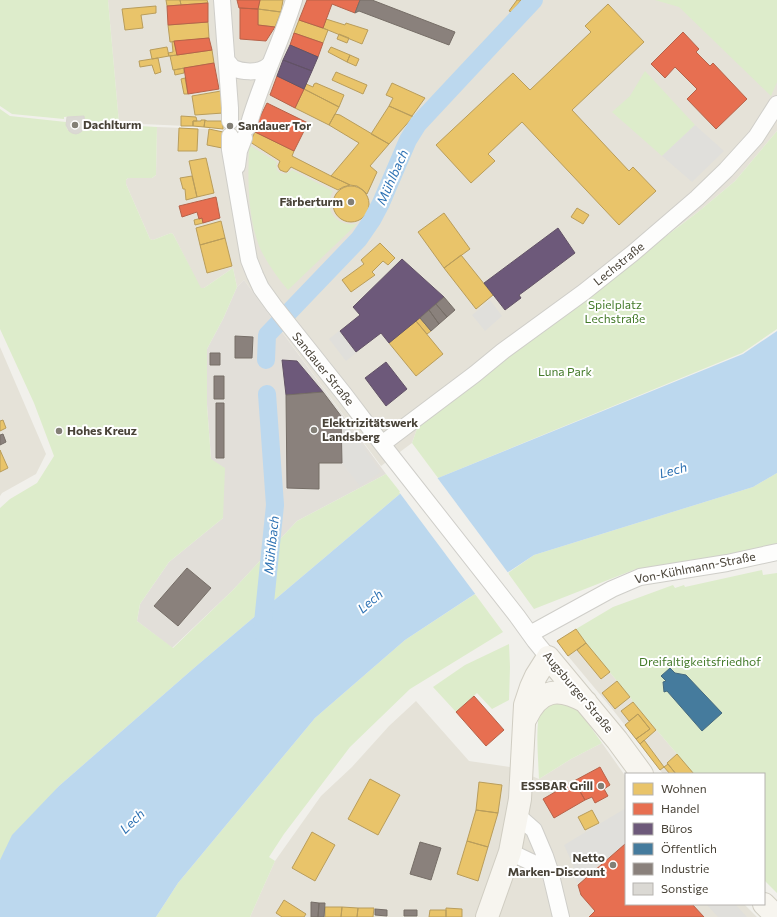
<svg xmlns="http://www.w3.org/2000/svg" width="777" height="917" font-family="Commissioner,sans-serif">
<rect width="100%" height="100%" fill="#f1f0eb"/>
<path fill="#e5e2d8" d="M108 0H777V131L735 181 698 212 636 258 417 429 412 443 381 466 266 310 244 280 237 287 233 268 204 288H200L173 234 171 233 153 240 150 239 126 184V180L128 178H152L156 175 157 127 209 129 222 131 223 129 209 127 119 123Z
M0 347 46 454 36 474 2 493 0 496Z
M576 629 586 643 630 697 633 702 694 774H663L613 710 568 656 557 641Z
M416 701 469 761 510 767 539 779 571 759 602 743 626 777V904H744L757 917H250L275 861 321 796 352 767 389 726Z"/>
<path fill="#e2dfd9" d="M244 280 386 474 297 521 232 591 172 648 137 621 140 604 169 562 223 518 211 459 207 405V349L223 319 237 287Z"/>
<path fill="#ddeccb" d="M0 0H108L119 123 84 121 83 116 64 117V119L12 114 0 106Z
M655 0H777V82L771 96 679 7Z
M645 71 695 125 662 156 612 112 630 96Z
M0 109 10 116 66 122 67 129 72 133C80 134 84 130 85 123L157 127 156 175 152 178H128L126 180V184L150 239 153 240 171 233 173 234 201 288H204L233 268 237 287 223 319 207 349V405L211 459 225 468 223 518 169 562 140 604 137 621 173 648 232 591 297 521 386 474 401 493 194 668 59 786 0 860V508L10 499 37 483 54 456 34 403 0 329Z
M777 131V329L742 353 438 478 412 443 417 429 437 409 698 212 735 181Z
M249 145 277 162C273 172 284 178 292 170L333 191C323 210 336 227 357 224L288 290C277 277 266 262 259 246 247 213 248 179 249 145Z
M777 473V547L691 565 636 569 534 609 508 573 534 555 753 487Z
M762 570 763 575 777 573V893L764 880V774H694L633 702 630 697 586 643 576 629 613 607 673 585 675 588 684 585 685 587Z
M475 594 503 632 410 689 350 747 284 834 269 857 275 861 250 917H156L178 883 315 718 405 640Z
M509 644 510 667 509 700 492 709 477 693 456 712 433 687 465 665Z
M572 701 602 743 571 759 539 779C538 754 535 727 541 703Z"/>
<path fill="#e0dfdb" d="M695 125 724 151 692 182 662 156Z
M490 300 502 316 485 331 472 315Z
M339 331 356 353 346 361 329 339Z
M341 416 381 472 360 486 342 463Z
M626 808V845L625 844 577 883 573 865 564 845Z
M706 904H735L747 917H718Z"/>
<path fill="#bcd8ee" d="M777 331V473L753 487 534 555 405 640 315 718 178 883 156 917H0V860L12 835 59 786 194 668 401 493 743 354Z"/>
<path fill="#f1f0eb" d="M436 476 509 574 476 595 399 492Z"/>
<path fill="#e9c46a" stroke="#b99d5b" d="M166 0H180L181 5 167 6Z
M180 0H207L208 3 181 5Z
M260 0H283L281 12 258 9Z
M517 0H521L512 12 509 11Z
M608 4 644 42 572 110 629 171 633 167 656 191 619 225 522 122 488 154 495 161 471 183 436 145 513 73 530 90 591 32 585 26Z
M156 6V13L141 15 143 28 125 30 122 9Z
M258 9 281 12 275 27 258 25Z
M326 19 345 25 346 23 368 30 362 44 323 28Z
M299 20 328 30 323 43 294 33Z
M208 22 209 38 170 42 168 25Z
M339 34 349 38 347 43 337 39Z
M174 41 177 55 169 56 168 53 173 52 172 42Z
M167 47 169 56 152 59 150 50Z
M331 47 350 55 347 62 328 52Z
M212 50 214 63 173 70 170 56Z
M350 55 359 59 356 66 347 62Z
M158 58 161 72 155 74 152 65 140 67 139 61Z
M184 68V73L175 75 174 70Z
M336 72 367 85 363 94 332 80Z
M185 78 188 94H184L181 79Z
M316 83 344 95 339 107 304 89 306 84 313 87 314 84Z
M392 83 425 98 412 116 389 106 393 98 386 95Z
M304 89 339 107 329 125 295 108Z
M221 91 223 113 195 115 192 96Z
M389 106 413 117 389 144 371 134Z
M335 114 340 115 389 144 370 166 377 172 367 194 363 190 357 186 350 185 331 176 359 143 329 125Z
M181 116 196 117 197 121H193V126H181Z
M201 120H205L204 127 193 126V121H201Z
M205 120 207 121H223V129L204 127Z
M179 128 198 129 197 151H178Z
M209 129 223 132 222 148 207 145Z
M255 132 294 151 292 156 331 176 350 185 343 187 338 190 291 167 287 172H285L280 170 278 166 280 161 250 142Z
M206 158 214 193 197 197 189 161Z
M192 176 197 197 186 200 185 189H183L180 178Z
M333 204a18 18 0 1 1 36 0a18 18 0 1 1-36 0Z
M577 208 589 215 583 224 571 217Z
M444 213 470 249 444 268 418 232Z
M202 218 203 223 195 225 194 220Z
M221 221 225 238 200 245 196 228Z
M225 238 232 266 207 273 200 245Z
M380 243 395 258 388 265 383 261 372 272 375 275 351 292 342 280 364 264 361 260Z
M461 255 493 295 476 309 444 268Z
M420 318 431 331 427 334 416 321Z
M416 321 443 354 416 376 389 343Z
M3 420 6 428 0 431V421Z
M0 450 8 468 0 472Z
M576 629 586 643 568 656 557 641Z
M586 643 610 672 601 679 577 650Z
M617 681 630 697 615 709 602 693Z
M633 702 656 730 640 744 636 739 650 729 638 714 629 721 621 711Z
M638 714 650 729 636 739 625 725Z
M644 740 664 767 660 770 640 744Z
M677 754 694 774H676L667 763Z
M668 764 676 774H670L664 767Z
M370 779 400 795 378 835 348 819Z
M479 782 502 785 498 813 476 810Z
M476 810 498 813 488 847 467 841Z
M592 810 599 823 585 830 578 817Z
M312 832 335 845 315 881 292 868Z
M467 841 488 847 478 881 457 874Z
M284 900 306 914 304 917H282L276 913Z
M325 907H342L341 917H325Z
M342 907 358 908 357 917H341Z
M358 908H374L373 917H357Z
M446 908 462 909V917H446Z
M430 910H446V917H429Z"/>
<path fill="#e76f51" stroke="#b76249" d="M237 0H260L258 9 239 8Z
M307 0H360L355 13 332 4 323 28 299 20Z
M208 3V22L168 25 167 6Z
M240 8 258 9V25L275 27 266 41 240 39Z
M683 32 699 49 696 52 710 66 713 63 747 99 716 129 687 99 697 89 675 67 665 78 651 64Z
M294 33 323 43 318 57 290 45Z
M209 38 212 50 177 55 174 41Z
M214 63 219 89 188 94 184 68Z
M277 76 304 89 295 108 270 95Z
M267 103 308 123 294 151 253 131Z
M216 197 220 218 203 223 202 218 199 219 197 212 182 217 179 206Z
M474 696 504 730 486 746 456 712Z
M600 767 610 785 604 789 608 796 595 803 592 797 585 800 574 781Z
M574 781 585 800 554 818 543 799Z
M625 844 626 845V904H692L704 917H589L595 911 581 895 578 885Z"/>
<path fill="#6d597a" stroke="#625266" d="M290 45 318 57 312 71 283 60Z
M283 60 312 71 304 89 277 76Z
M558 228 575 253 530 287 519 295 521 298 505 310 484 283Z
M402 259 444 297 416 321 389 343 381 333 356 352 340 331 360 315 353 307Z
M282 360 297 361 323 392 286 395Z
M386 362 407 389 386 406 365 378Z"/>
<path fill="#457b9d" stroke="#466a7e" d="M670 668 675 673 686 675 722 713 702 731 667 691 664 692 663 682 666 681 661 676Z"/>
<path fill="#8a817c" stroke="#766e67" d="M360 0H372L455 32 449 45 359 11 355 13Z
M444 297 455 310 447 317 436 304Z
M436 304 447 317 439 324 429 310Z
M429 310 439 324 431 331 420 318Z
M235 336 253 337 252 358H235Z
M210 353H220V365H210Z
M214 376H224V399H214Z
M323 392 341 416 342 463H319V489L287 488 286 395Z
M216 403H224V458H216Z
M3 434 6 442 0 445V435Z
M187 568 211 588 178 626 154 606Z
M420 842 441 848 431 880 410 874Z
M311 902 319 903 318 917H311Z
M319 903H325L324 917H318Z
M375 909 387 910V916L375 915Z
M404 910H417V916H404Z"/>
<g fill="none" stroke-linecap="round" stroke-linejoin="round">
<path stroke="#bcd8ee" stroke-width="18" d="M266 360 267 335 359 239 372 220 381 203 408 140 418 124 534 0
M262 632 275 505 267 394"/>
</g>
<path fill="#dbd9d4" stroke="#dad7d1" d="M84 116 85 125 82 131 79 133 76 134 72 133 69 131 66 125 67 117Z"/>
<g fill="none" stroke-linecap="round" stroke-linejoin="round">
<g stroke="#cfcec9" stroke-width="18">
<path id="street" d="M222 0 230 108V121
M227 61C229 63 231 66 233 68 242 72 257 73 265 68 267 67 269 65 270 64
M248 127C260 83 281 43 294 0
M230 136V150L249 260 255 275 261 288 274 306 344 394 382 444 517 616 535 641 548 657
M237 166 239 151 244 138
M382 444 475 374 503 351 584 292 633 253 697 198 726 170 756 137 777 104
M530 634 612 589 640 577 727 563 777 552
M517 815 534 830 545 856 550 871 561 917
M510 852 550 871"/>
</g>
<g stroke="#d0cdc2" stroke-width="24">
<path id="secondary" d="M526 718C540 688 559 687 586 702
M764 904 777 917
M487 917 510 852 517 815 520 799 525 705 531 687 536 676 548 657 617 740 642 774"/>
</g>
<use href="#street" stroke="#fdfdfc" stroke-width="16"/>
<use href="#secondary" stroke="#f7f5ef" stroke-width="22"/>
</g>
<g fill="#837f76" stroke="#fff" stroke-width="1.5">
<circle cx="75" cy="125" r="4"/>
<circle cx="230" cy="126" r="4"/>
<circle cx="351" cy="202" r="4"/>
<circle cx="314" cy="430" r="4"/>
<circle cx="59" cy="431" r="4"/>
<circle cx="601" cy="786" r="4"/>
<circle cx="613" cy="865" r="4"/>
</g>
<g text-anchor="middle" stroke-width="4" stroke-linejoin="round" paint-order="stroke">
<g font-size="12" font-weight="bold" fill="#484237" stroke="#fff" text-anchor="start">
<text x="83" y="129">Dachlturm</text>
<text x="238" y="130">Sandauer Tor</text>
<text x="343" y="206" text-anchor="end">Färberturm</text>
<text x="322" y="427">Elektrizitätswerk<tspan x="322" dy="14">Landsberg</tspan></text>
<text x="67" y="435">Hohes Kreuz</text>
<text x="593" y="790" text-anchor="end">ESSBAR Grill</text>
<text x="605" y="862" text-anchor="end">Netto<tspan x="605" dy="14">Marken-Discount</tspan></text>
</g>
<g font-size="12" fill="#484237" stroke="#fff">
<text transform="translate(619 264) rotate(-39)" y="4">Lechstraße</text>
<text transform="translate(323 369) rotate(51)" y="4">Sandauer Straße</text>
<text transform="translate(695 568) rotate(-11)" y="4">Von-Kühlmann-Straße</text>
<text transform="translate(578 692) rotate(50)" y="4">Augsburger Straße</text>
</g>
<g font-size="12" fill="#437a29" stroke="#fff">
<text x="615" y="309">Spielplatz<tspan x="615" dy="14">Lechstraße</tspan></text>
<text x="565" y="376">Luna Park</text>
<text x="700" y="666">Dreifaltigkeitsfriedhof</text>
</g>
<g font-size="13" font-style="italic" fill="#2f73b4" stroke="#fff">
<text transform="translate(392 177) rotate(-66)" y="5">Mühlbach</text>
<text transform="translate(673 470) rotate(-15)" y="5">Lech</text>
<text transform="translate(271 545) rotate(-84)" y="5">Mühlbach</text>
<text transform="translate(370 601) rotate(-40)" y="5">Lech</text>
<text transform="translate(132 821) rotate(-44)" y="5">Lech</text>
</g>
</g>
<rect x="625" y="773" width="140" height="132" fill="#ffffff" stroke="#b6b3af"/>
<rect x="633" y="783" width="20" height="12" fill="#e9c46a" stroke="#b6b3af"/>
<text x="661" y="793" font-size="12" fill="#484237">Wohnen</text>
<rect x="633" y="803" width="20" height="12" fill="#e76f51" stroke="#b6b3af"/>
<text x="661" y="813" font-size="12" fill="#484237">Handel</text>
<rect x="633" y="823" width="20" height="12" fill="#6d597a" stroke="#b6b3af"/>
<text x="661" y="833" font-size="12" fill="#484237">Büros</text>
<rect x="633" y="843" width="20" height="12" fill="#457b9d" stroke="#b6b3af"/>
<text x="661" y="853" font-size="12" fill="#484237">Öffentlich</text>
<rect x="633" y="863" width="20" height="12" fill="#8a817c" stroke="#b6b3af"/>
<text x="661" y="873" font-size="12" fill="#484237">Industrie</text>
<rect x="633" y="883" width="20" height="12" fill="#dbd9d4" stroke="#b6b3af"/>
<text x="661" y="893" font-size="12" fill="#484237">Sonstige</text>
</svg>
